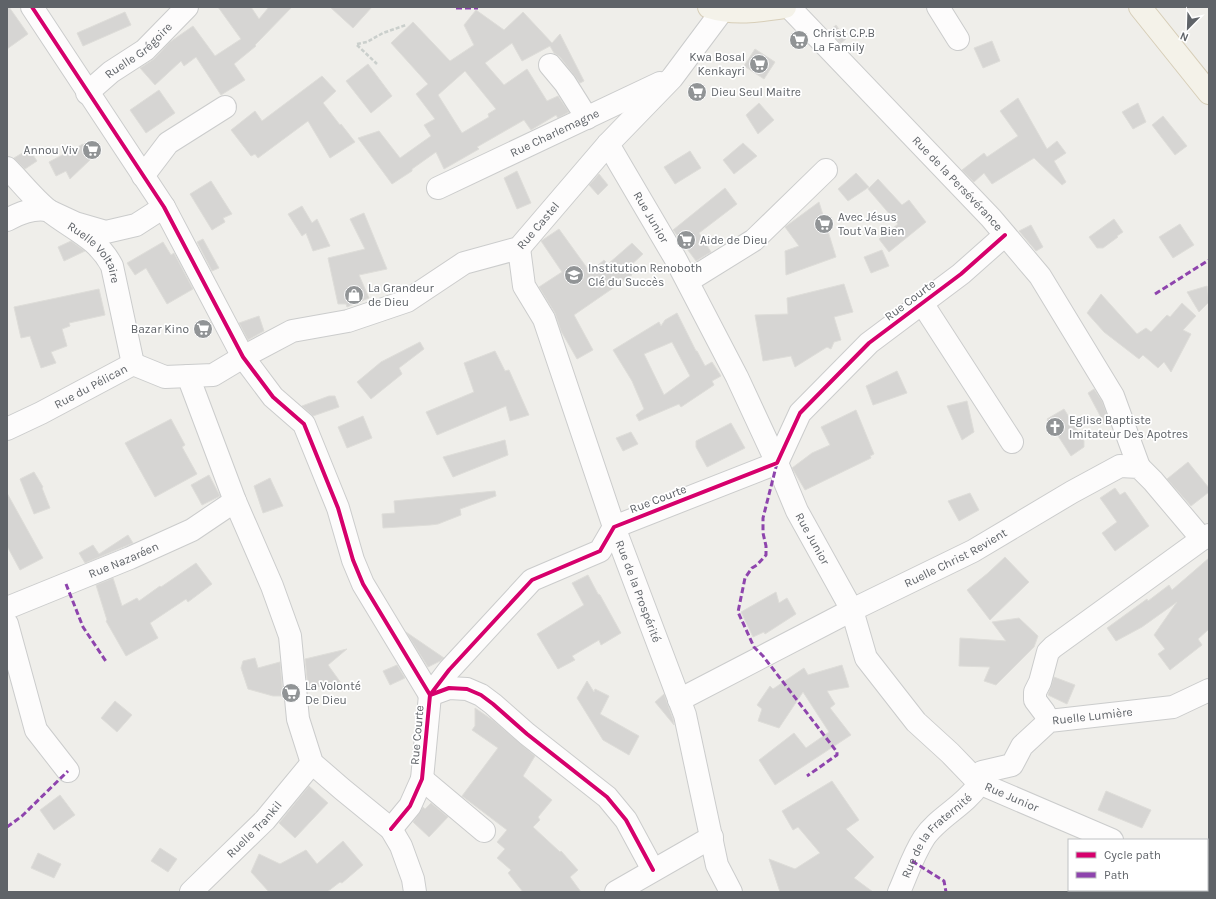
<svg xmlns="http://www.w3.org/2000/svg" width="1216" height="899" font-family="Karla,sans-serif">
<rect width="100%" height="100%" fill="#efeeea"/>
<path fill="#d6d5d3" stroke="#deddd9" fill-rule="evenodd" d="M7 7H9L28 34 7 49Z
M218 7H251L259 19 269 7H292L255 45 256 46 234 64 245 80 221 95 196 57 184 66 181 61 155 85 140 68 154 59 170 42 193 26 215 56 241 39Z
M330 7H372L353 28Z
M476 10 504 30 523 12 552 43 560 34 584 81 580 83 560 57 554 53 550 46 522 61 512 43 485 63 504 85 527 69 547 101 558 96 569 112 558 118 556 115 531 130 524 120 477 147 479 149 444 169 436 152 412 169V171L392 184 358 138 379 131 400 158 431 136 424 125 435 119 416 94 428 84 391 43 413 22 450 61 474 45 464 25ZM465 71 496 109 488 114 489 117 462 133 438 95Z
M125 12 131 25 83 46 77 33Z
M836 25 846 39 841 43 829 31Z
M992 41 1000 61 983 68 974 48Z
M755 49 775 62 764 79 744 66Z
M368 64 392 96 371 113 346 81Z
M322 76 336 91 323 103 340 125 341 124 355 142 330 158 308 121 258 158 255 154 251 156 231 130 255 111 262 121Z
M159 90 175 113 146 133 130 110Z
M1018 98 1047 149 1057 141 1066 153 1054 161 1066 182 1062 185 1034 158 992 184 984 173 974 182 962 170 984 153 987 157 1018 136 1000 111Z
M759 103 774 120 758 134 746 115Z
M1138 103 1146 122 1133 129 1122 112Z
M1163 116 1187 146 1175 155 1152 125Z
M743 143 757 156 734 174 723 160Z
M83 144 92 158 70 179 66 171 56 176 49 162Z
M29 149 37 161 25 169 14 158Z
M690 151 701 168 675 184 664 167Z
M517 171 531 203 517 209 504 178Z
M856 173 869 187 848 201 838 189Z
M599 174 608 185 598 195 589 185Z
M878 179 902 205 909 200 926 222 889 252 879 239 898 224 868 189Z
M211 181 232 214 223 218 225 222 212 230 190 194Z
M725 188 737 204 699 233 711 252 696 261 673 230Z
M819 202 836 257 786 275 785 251 799 246 785 227Z
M302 206 312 223 317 219 330 246 313 251 306 233 302 236 288 214Z
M364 213 387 269 359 275 369 298 347 307 346 304H338L328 258 365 249 350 219Z
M1114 219 1123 232 1117 236 1118 237 1103 248H1097L1089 237Z
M1180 224 1194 245 1173 258 1159 237Z
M1031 225 1043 247 1036 251 1019 231Z
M559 229 590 272 604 260 608 264 632 243 643 254 628 268 632 275 574 315 593 350 577 359 561 331 555 313 539 287 562 272 541 241Z
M203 239 219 268 212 271 197 242Z
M71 241 85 251 64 261 58 247Z
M163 242 171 255 174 253 193 289 167 304 146 268 135 275 127 263Z
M882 250 889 266 871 273 864 257Z
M844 284 853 312 834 317 841 340 834 342 831 349 827 347 795 367 791 356 763 361 755 315 788 314 787 298Z
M1207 286 1209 302 1199 312 1187 292Z
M99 289 105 315 69 323 70 326 62 329 67 346 51 352 56 363 41 368 30 336 21 338 14 307Z
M1101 294 1137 334 1146 328 1151 332 1167 315 1170 317 1182 303 1196 316 1183 330 1191 334 1171 372 1164 362 1158 368 1143 355 1139 359 1104 332 1087 313Z
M677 313 696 351H697L705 366 712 362 721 376 712 381 714 385 681 407 679 404 639 421 636 415 644 409 632 381 613 350 659 322 661 326 665 320ZM672 342 690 376 664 395 644 354Z
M259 316 264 331 248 340 239 323Z
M420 342 424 349 399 368 402 374 371 399 357 382 381 362Z
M495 351 505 371 509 370 529 415 510 421 506 406 437 435 426 412 474 392 464 363Z
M897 371 907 393 873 405 866 386Z
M1094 389 1102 401 1109 420 1104 423 1088 393Z
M329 396H335L339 407 313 416 302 406Z
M967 401 974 432 962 440 947 406Z
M1064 409 1084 441V447L1071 456 1047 419Z
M856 410 874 454 870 456 871 458 805 490 792 468 812 453 830 445 821 427Z
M363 416 372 438 347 448 338 427Z
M171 419 185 445 182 447 197 474 155 497 125 443Z
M731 423 745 448 707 467 696 447V441Z
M631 432 638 444 623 451 616 438Z
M505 440 508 455 453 477 443 457Z
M1188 462 1209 488V492L1191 506 1167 479Z
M34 472 43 487 42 488 50 508 34 514 20 479Z
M209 475 220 496 202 505 191 485Z
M270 478 283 506 263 513 254 486Z
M1115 488 1120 495 1125 492 1149 526 1115 551 1102 533 1117 522 1100 498Z
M495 491 496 496 460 509 461 515 438 524 430 525 383 528 382 514 395 513 394 501Z
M7 493 43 558 20 570 7 546Z
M970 493 979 510 959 521 948 501Z
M128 535 133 543 85 563 79 553 93 545 99 554Z
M1005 557 1029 582 990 620 967 590 988 573Z
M1209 558V629L1198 639 1202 645 1170 670 1158 654 1165 649 1154 635 1177 602 1142 627 1116 641 1107 628 1147 599 1148 601 1169 585 1172 590Z
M196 563 212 584 188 602 186 599 150 623 158 638 126 656 106 621 107 620 96 585 113 578 122 606 137 598 139 601 160 586 161 587Z
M588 575 598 594 600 595 621 633 601 645 599 640 572 656 575 660 558 669 537 634 584 605 572 583Z
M776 592 779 603 787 598 796 614 765 634 764 632 753 637 741 612Z
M1019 618 1038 636 1034 647 996 685 984 681 990 667 959 666 960 638 1006 641 992 622Z
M406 632 444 658 440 661 428 667Z
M347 649 328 665 341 683 308 688 305 659Z
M255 658 258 668 280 662 283 696H273L248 689 241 668 243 661Z
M397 665 405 678 390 685 383 671Z
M842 665 849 687 827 691 835 704 830 708 851 735 775 785 759 760 794 733 806 748 829 732 803 692 779 728 758 721 762 709 757 705 770 686 773 689 804 668 808 675Z
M1054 677 1075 685 1067 704 1048 695Z
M587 681 594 692 595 689 609 696 600 714 639 736 629 755 603 740 577 698Z
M664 694 673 719 674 725 655 702Z
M115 701 132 715 117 732 101 718Z
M475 708 494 721 535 756 523 776 552 800 538 817 540 820 533 827 560 852 561 851 578 870 570 877 581 892H523L508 873 511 870 497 858 505 849 497 842 507 830 462 796 498 748 472 730 475 726Z
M832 781 859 820 846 829 874 857 854 878 873 892H780L769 859 795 869 820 853 798 827 793 830 782 811Z
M309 786 328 803 295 838 279 823Z
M1106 791 1151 810 1142 828 1098 810Z
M60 795 75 815 54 830 40 810Z
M431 803 448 817 429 837 413 822 423 807 425 809Z
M343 841 363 865 342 883 340 882 327 892H269L251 872 259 854 280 864 306 850 317 864Z
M160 848 177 859 168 872 151 861Z
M38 853 61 864 54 878 31 868Z"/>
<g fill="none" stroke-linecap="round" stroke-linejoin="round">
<g stroke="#cbcccc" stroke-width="24">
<g id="minor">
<path d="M32 7 164 207 243 357 273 397 304 424 338 508 353 560 363 584 430 695 449 688 467 689 481 695 493 704 527 734 607 797 626 820 653 870"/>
<path id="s1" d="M789 7 991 218 1040 276 1113 396 1139 467"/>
<path d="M938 7 958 39"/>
<path d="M550 65 565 83 587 118"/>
<path id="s2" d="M87 93 111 72 145 50 187 7"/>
<path id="s3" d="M608 144 675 258 737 377 777 463 797 511 852 610 866 658 916 722 950 753 979 783 1112 840"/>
<path id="s4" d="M7 168C20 181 34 199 48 210 71 229 97 237 112 266L133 364"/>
<path d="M143 176 168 143 225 107"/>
<path id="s5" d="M438 188 660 83"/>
<path d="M7 220C20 213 32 208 47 210L75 223 106 232 136 225 164 207"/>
<path id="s6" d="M519 248 524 286 544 319 614 527 685 715 717 865 731 892"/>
<path d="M688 281 754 240 826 170"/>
<path d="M922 303 1012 442"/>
<path d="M188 376 235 501 272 586 290 636 298 719 312 763 342 789 391 829 401 846 413 879 415 892"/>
<path id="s7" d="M7 429 41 413 133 364 165 377 213 375 243 357 292 331 348 321 407 301 464 263 519 248 608 144 672 78 722 11"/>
<path id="s8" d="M7 608 130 558 192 530 235 501"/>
<path d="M7 624 36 730 68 771"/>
<path id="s9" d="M679 700 852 610 973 551 1072 492 1120 466 1139 467 1153 481 1202 539 1209 535"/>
<path d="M1049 721 1044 712 1035 700V692L1040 682 1048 652 1053 647 1202 539"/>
<path d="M422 779 484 831"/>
<path d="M391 829 410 806 422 779 430 695 449 670 532 580 600 551 614 527 777 463 800 413 869 343 961 274 1005 235"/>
<path d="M1198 890 1200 892"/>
<path id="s10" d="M191 892 265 820 312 763"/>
<path d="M616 892 712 837"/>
<path id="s11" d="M899 892C907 874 913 855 924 838 938 817 965 806 979 784 981 781 981 776 982 772L1012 765 1022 746 1049 721 1173 707 1209 690"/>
</g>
</g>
<g stroke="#d7ceb8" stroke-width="24">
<path id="major" d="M709 7C734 15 759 11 785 7
M1140 7 1209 93"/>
</g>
<path stroke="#cacfcc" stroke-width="2.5" stroke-dasharray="4 2" stroke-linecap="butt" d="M357 44 367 42 383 33 406 25
M357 45 377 64"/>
<use href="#minor" stroke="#fdfcfc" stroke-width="22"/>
<use href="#major" stroke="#f4f2e9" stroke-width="22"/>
<path stroke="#8e44ad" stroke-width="3" stroke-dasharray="6 3" stroke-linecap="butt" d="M456 8H478
M1155 294 1209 260
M777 463 763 518V533L766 546V555L757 565 752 568 745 578 738 612 754 647 763 656 837 752V755L807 776
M66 584 83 627 107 663
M7 827 22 816 68 771
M912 861 944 881 946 892"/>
<g stroke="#fff" stroke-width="6">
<path id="cycleway" d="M32 7 164 207 243 357 273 397 304 424 338 508 353 560 363 584 430 695 449 688 467 689 481 695 493 704 527 734 607 797 626 820 653 870
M391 829 410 806 422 779 430 695 449 670 532 580 600 551 614 527 777 463 800 413 869 343 961 274 1005 235"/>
</g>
<use href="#cycleway" stroke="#d6006c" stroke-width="4"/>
</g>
<defs>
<g id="supermarket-disc" transform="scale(1)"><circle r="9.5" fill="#919496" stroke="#fff"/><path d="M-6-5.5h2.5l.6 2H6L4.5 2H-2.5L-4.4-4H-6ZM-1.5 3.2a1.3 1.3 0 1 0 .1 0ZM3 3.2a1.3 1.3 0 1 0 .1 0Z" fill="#fff"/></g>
<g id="school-disc" transform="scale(1)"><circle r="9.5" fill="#919496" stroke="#fff"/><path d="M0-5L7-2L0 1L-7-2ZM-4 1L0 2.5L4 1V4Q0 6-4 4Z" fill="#fff"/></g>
<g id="shop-disc" transform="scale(1)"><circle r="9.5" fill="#919496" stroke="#fff"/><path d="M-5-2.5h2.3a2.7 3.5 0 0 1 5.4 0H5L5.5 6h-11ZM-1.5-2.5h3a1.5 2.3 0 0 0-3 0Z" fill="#fff"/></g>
<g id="church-disc" transform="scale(1)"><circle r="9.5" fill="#919496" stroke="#fff"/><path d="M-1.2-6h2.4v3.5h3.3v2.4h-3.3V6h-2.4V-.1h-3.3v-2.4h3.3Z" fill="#fff"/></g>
</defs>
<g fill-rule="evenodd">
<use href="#supermarket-disc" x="799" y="40"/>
<use href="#supermarket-disc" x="759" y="64"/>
<use href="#supermarket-disc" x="697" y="92"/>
<use href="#supermarket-disc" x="92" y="150"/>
<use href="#supermarket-disc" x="824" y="224"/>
<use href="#supermarket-disc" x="686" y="240"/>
<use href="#school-disc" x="574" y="275"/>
<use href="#shop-disc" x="354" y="295"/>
<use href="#supermarket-disc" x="203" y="329"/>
<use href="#church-disc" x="1055" y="427"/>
<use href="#supermarket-disc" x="291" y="693"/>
</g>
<g text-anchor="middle" stroke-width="3.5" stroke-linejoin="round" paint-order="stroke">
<g font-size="12" fill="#5f6368" stroke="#fff" text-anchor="start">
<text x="813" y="37">Christ C.P.B<tspan x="813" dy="14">La Family</tspan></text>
<text x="745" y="61" text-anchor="end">Kwa Bosal<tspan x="745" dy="14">Kenkayri</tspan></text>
<text x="711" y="96">Dieu Seul Maitre</text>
<text x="78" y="154" text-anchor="end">Annou Viv</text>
<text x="838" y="221">Avec Jésus<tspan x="838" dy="14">Tout Va Bien</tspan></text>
<text x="700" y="244">Aide de Dieu</text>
<text x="588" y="272">Institution Renoboth<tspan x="588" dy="14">Clé du Succès</tspan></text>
<text x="368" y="292">La Grandeur<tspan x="368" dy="14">de Dieu</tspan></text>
<text x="189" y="333" text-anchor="end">Bazar Kino</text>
<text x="1069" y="424">Eglise Baptiste<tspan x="1069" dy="14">Imitateur Des Apotres</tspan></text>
<text x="305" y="690">La Volonté<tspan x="305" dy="14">De Dieu</tspan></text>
</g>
<g font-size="12" fill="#5f6368" stroke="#fff">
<text dy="4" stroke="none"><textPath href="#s2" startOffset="67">Ruelle Grégoire</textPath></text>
<text dy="4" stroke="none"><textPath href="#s5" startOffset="129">Rue Charlemagne</textPath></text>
<text dy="4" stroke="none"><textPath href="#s1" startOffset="244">Rue de la Persévérance</textPath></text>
<text dy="4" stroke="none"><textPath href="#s3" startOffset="85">Rue Junior</textPath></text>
<text dy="4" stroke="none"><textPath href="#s7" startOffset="589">Rue Castel</textPath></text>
<text dy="4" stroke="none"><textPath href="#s4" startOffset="123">Ruelle Voltaire</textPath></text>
<text transform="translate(910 300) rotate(-37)" y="4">Rue Courte</text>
<text dy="4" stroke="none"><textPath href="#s7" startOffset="94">Rue du Pélican</textPath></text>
<text transform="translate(658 499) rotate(-21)" y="4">Rue Courte</text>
<text dy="4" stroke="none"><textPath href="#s3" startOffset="445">Rue Junior</textPath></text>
<text dy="4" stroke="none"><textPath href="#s9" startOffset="311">Ruelle Christ Revient</textPath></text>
<text dy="4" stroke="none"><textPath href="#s8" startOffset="126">Rue Nazaréen</textPath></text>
<text dy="4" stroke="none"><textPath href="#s6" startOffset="365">Rue de la Prospérité</textPath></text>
<text dy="4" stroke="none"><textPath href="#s11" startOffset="282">Ruelle Lumière</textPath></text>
<text transform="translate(417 735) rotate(-85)" y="4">Rue Courte</text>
<text dy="4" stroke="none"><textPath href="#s3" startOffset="781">Rue Junior</textPath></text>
<text dy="4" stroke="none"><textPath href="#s10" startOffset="89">Ruelle Trankil</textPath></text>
<text dy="4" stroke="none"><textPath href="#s11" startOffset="69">Rue de la Fraternité</textPath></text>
</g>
</g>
<rect width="1216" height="899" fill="none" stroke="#5f6368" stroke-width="16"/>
<rect x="1068" y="839" width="140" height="52" fill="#ffffff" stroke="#bfc1c3"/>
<rect x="1076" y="852" width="20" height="6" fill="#d6006c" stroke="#bfc1c3"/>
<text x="1104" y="859" font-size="12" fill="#5f6368">Cycle path</text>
<rect x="1076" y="872" width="20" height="6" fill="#8e44ad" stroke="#bfc1c3"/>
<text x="1104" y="879" font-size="12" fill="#5f6368">Path</text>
<g transform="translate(1188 28) rotate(203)" stroke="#ffffff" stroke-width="3" paint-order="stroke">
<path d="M0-3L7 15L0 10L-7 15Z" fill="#5f6368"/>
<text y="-6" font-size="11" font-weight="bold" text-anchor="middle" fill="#5f6368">N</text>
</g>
</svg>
